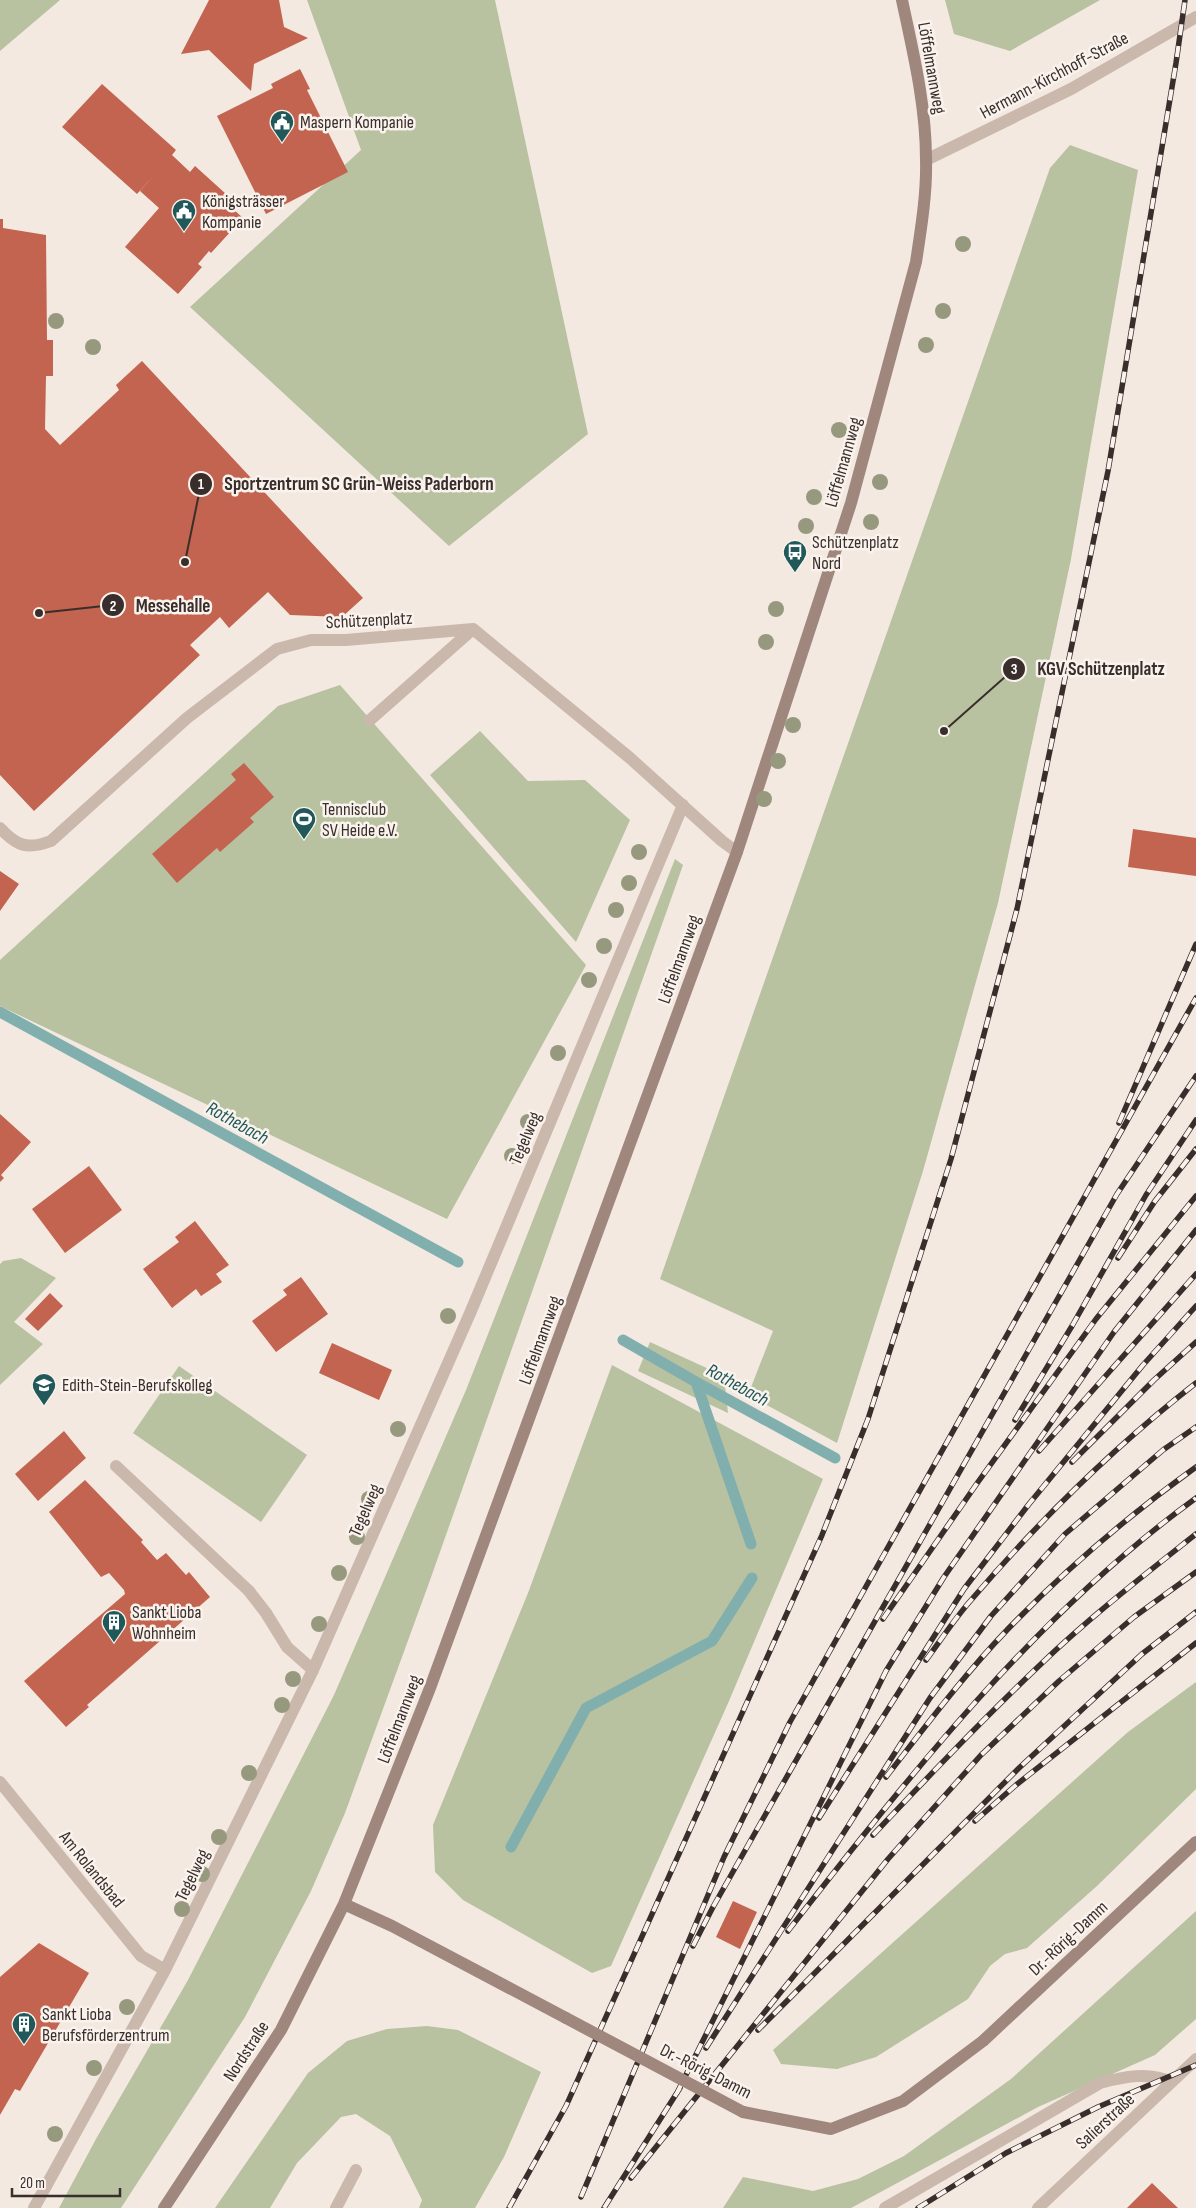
<svg xmlns="http://www.w3.org/2000/svg" width="1196" height="2208" font-family="'Sofia Sans Condensed',sans-serif">
<rect width="100%" height="100%" fill="#f3e9e0"/>
<path fill="#b8c2a0" d="M0 0H60L0 51Z
M307 0H495L588 434 449 546 190 307 361 150Z
M945 0H1100L1010 51 954 34Z
M1070 145 1138 170 1071 559 998 903 923 1171 837 1443 748 1395 773 1331 660 1279 1050 168Z
M340 685 586 965 447 1219 0 1006V960L278 706Z
M480 731 528 781 585 780 630 820 576 942 430 775Z
M675 859 683 865 429 1583 345 1813 311 1891 245 2017 121 2208H59L96 2139 188 1980 334 1695 466 1390Z
M21 1258 56 1278 14 1322 43 1344 0 1385V1264L3 1261Z
M650 1342 724 1376 728 1413 638 1371Z
M612 1365 823 1479 729 1701 611 1966 592 1973 463 1900 435 1872 433 1825 528 1593Z
M179 1366 307 1455 261 1522 133 1433Z
M1196 1682V1789L1097 1886 1027 1948 1005 1954 990 1966 968 1999 876 2057 837 2069 781 2064 773 2050 1128 1732Z
M1196 1911V2019L1155 2055 1038 2107 851 2208H723L743 2177 813 2191 858 2179 904 2156 1011 2079Z
M427 2026 458 2030 541 2072 504 2157 475 2208H419L422 2200 390 2136 356 2114 341 2117 297 2163 270 2208H215L308 2073 347 2041 387 2029Z"/>
<g fill="none" stroke-linecap="round" stroke-linejoin="round">
<path stroke="#80afae" stroke-width="11" d="M0 1012 458 1262
M623 1340 696 1382 835 1458
M696 1382 751 1544
M511 1847 586 1708 712 1641 752 1578"/>
</g>
<path fill="#c2644f" d="M209 0H279L284 27 308 38 254 64 251 91 209 50 181 54Z
M300 69 310 89 307 90 348 172 266 214 217 116 273 88 271 84Z
M102 84 176 150 172 155 190 172 195 166 226 194 222 199 243 218 211 253 209 251 198 264 202 267 178 294 125 247 159 208 140 191 155 174 137 194 62 127Z
M0 219H3V228L46 235 47 340H53V376H46L45 429 60 445 119 390 116 385 142 361 363 598 342 617 290 615 268 592 229 628 220 617 190 645 200 655 34 811 0 775Z
M244 763 274 797 250 818 254 822 220 852 217 848 177 883 152 854 236 780 231 774Z
M1133 829 1196 838V876L1128 867Z
M0 871 19 884 0 911Z
M0 1114 31 1142 1 1175 4 1178 0 1182Z
M89 1166 122 1210 65 1253 32 1209Z
M195 1221 229 1265 216 1274 222 1282 201 1296 196 1289 172 1308 143 1269 179 1242 175 1237Z
M301 1277 328 1314 276 1352 252 1321 287 1295 283 1290Z
M50 1293 63 1306 38 1331 25 1319Z
M332 1343 392 1370 379 1400 319 1373Z
M64 1431 86 1458 38 1501 15 1474Z
M85 1480 143 1540 141 1542 157 1560 166 1553 186 1575 189 1572 210 1597 87 1705 89 1707 66 1727 24 1681 125 1594 124 1590 109 1573 101 1577 49 1512Z
M733 1901 757 1912 740 1949 716 1937Z
M39 1943 89 1973 20 2091 15 2089 0 2115V1977Z
M1152 2183 1178 2208H1127Z"/>
<g fill="none" stroke-linecap="round" stroke-linejoin="round">
<path stroke="#cbb8ac" stroke-width="12" d="M370 720 473 629
M0 828C17 846 27 850 51 841L187 718 277 649 311 640H346L473 629 630 758 722 841 737 852
M116 1466 249 1591 266 1613 287 1647 313 1670
M336 2208 356 2170
M885 2208 1100 2083C1123 2077 1149 2071 1171 2082"/>
<path stroke="#cbb8ac" stroke-width="12" d="M926 160 1071 89 1196 17
M0 1782 141 1956 165 1970
M34 2208 165 1970 313 1670 471 1311 683 805
M1038 2208 1196 2059"/>
<path stroke="#9f877d" stroke-width="12" d="M344 1904 392 1926 566 2018
M743 2112 831 2129 903 2101 983 2041 1196 1842
M164 2208 281 2030 344 1904 430 1688 737 852 851 503 916 262C921 229 927 193 926 159 926 105 913 52 902 0"/>
<g stroke="#392e2b" stroke-width="5.5">
<path id="rail" d="M1119 1123 1196 944
M1118 1258 1155 1201 1196 1149
M1015 1420 1072 1326 1146 1195 1196 1120
M1039 1451 1196 1274
M1072 1462 1154 1380 1196 1342
M883 1619 978 1482 1096 1319 1196 1196
M926 1660C941 1640 955 1618 972 1599 1039 1521 1114 1447 1196 1383
M886 1777C925 1727 963 1676 1007 1630 1064 1571 1129 1515 1196 1467
M819 1818 964 1589 1029 1504 1143 1365 1196 1306
M975 1821 1016 1785 1196 1643
M873 1835C928 1777 983 1719 1041 1664 1090 1617 1143 1576 1196 1534
M788 1931C910 1775 1035 1615 1196 1498
M693 1946 713 1907 1117 1194 1196 1076
M758 2030 1019 1768 1142 1654 1196 1612
M706 2048 930 1698 991 1616 1065 1534 1163 1450 1196 1427
M677 2093 886 1671 944 1577 1114 1332 1196 1230
M631 2178 888 1859 981 1755 1059 1681 1134 1617 1196 1572
M581 2197 724 1857 790 1722 1196 998
M509 2208 566 2106 822 1535 868 1419 951 1159 1017 909 1108 471 1176 63 1185 0
M604 2208 680 2088
M918 2208 1006 2153 1098 2107 1196 2065"/>
</g>
<use href="#rail" stroke="#faf3ed" stroke-width="4" stroke-dasharray="11" stroke-linecap="butt"/>
<path stroke="#9f877d" stroke-width="12" d="M566 2018 743 2112"/>
</g>
<g fill="#97997f">
<circle cx="963" cy="244" r="8"/>
<circle cx="943" cy="311" r="8"/>
<circle cx="56" cy="321" r="8"/>
<circle cx="926" cy="345" r="8"/>
<circle cx="93" cy="347" r="8"/>
<circle cx="839" cy="430" r="8"/>
<circle cx="880" cy="482" r="8"/>
<circle cx="814" cy="497" r="8"/>
<circle cx="871" cy="522" r="8"/>
<circle cx="806" cy="526" r="8"/>
<circle cx="793" cy="557" r="8"/>
<circle cx="776" cy="609" r="8"/>
<circle cx="766" cy="642" r="8"/>
<circle cx="793" cy="725" r="8"/>
<circle cx="778" cy="761" r="8"/>
<circle cx="764" cy="799" r="8"/>
<circle cx="639" cy="852" r="8"/>
<circle cx="629" cy="883" r="8"/>
<circle cx="616" cy="910" r="8"/>
<circle cx="604" cy="946" r="8"/>
<circle cx="589" cy="980" r="8"/>
<circle cx="558" cy="1053" r="8"/>
<circle cx="528" cy="1122" r="8"/>
<circle cx="512" cy="1156" r="8"/>
<circle cx="448" cy="1316" r="8"/>
<circle cx="398" cy="1429" r="8"/>
<circle cx="369" cy="1499" r="8"/>
<circle cx="357" cy="1537" r="8"/>
<circle cx="339" cy="1573" r="8"/>
<circle cx="319" cy="1624" r="8"/>
<circle cx="293" cy="1679" r="8"/>
<circle cx="282" cy="1705" r="8"/>
<circle cx="249" cy="1773" r="8"/>
<circle cx="219" cy="1837" r="8"/>
<circle cx="202" cy="1874" r="8"/>
<circle cx="182" cy="1909" r="8"/>
<circle cx="127" cy="2007" r="8"/>
<circle cx="94" cy="2068" r="8"/>
<circle cx="55" cy="2134" r="8"/>
</g>
<defs>
<g id="civic-pin" transform="scale(1.25)"><path d="M0 17L-7.5 6A9.5 9.5 0 1 1 7.5 6Z" fill="#21595a" stroke="#faf3ed"/><path d="M-.6-6.5H3V-4.5H.6V-3L4-1V1h2V6H-6V1h2V-1L-.6-3ZM-1.2 2.5V6h2.4V2.5Z" fill="#fff"/></g>
<g id="bus-pin" transform="scale(1.25)"><path d="M0 17L-7.5 6A9.5 9.5 0 1 1 7.5 6Z" fill="#21595a" stroke="#faf3ed"/><path d="M-5-6H5V4H4V6H2V4H-2V6H-4V4H-5ZM-3.5-4V0h7V-4ZM-3.5 1.2v1.5H-2V1.2ZM2 1.2v1.5H3.5V1.2Z" fill="#fff"/></g>
<g id="stadium-pin" transform="scale(1.25)"><path d="M0 17L-7.5 6A9.5 9.5 0 1 1 7.5 6Z" fill="#21595a" stroke="#faf3ed"/><path d="M0-5a6.5 5 0 1 0 0 10a6.5 5 0 1 0 0-10ZM-3.5-1.8h7v3.6h-7Z" fill="#fff"/></g>
<g id="school-pin" transform="scale(1.25)"><path d="M0 17L-7.5 6A9.5 9.5 0 1 1 7.5 6Z" fill="#21595a" stroke="#faf3ed"/><path d="M0-5L7-2L0 1L-7-2ZM-4 1L0 2.5L4 1V4Q0 6-4 4Z" fill="#fff"/></g>
<g id="building-pin" transform="scale(1.25)"><path d="M0 17L-7.5 6A9.5 9.5 0 1 1 7.5 6Z" fill="#21595a" stroke="#faf3ed"/><path d="M-4-6H4V6H1V3H-1V6H-4ZM-2.5-4.3h1.7v1.8h-1.7ZM.8-4.3h1.7v1.8H.8ZM-2.5-1h1.7V.8h-1.7ZM.8-1h1.7V.8H.8Z" fill="#fff"/></g>
</defs>
<g fill-rule="evenodd">
<use href="#civic-pin" x="282" y="122"/>
<use href="#civic-pin" x="184" y="211"/>
<use href="#bus-pin" x="795" y="552"/>
<use href="#stadium-pin" x="304" y="819"/>
<use href="#school-pin" x="44" y="1385"/>
<use href="#building-pin" x="114" y="1622"/>
<use href="#building-pin" x="24" y="2024"/>
</g>
<g text-anchor="middle" stroke-width="5" stroke-linejoin="round" paint-order="stroke">
<g font-size="18" fill="#392e2b" stroke="#faf3ed">
<text transform="translate(932 68) rotate(80)" y="6">Löffelmannweg</text>
<text transform="translate(1054 75) rotate(-28)" y="6">Hermann-Kirchhoff-Straße</text>
<text transform="translate(843 462) rotate(-74)" y="6">Löffelmannweg</text>
<text transform="translate(369 620) rotate(-3)" y="6">Schützenplatz</text>
<text transform="translate(679 959) rotate(-70)" y="6">Löffelmannweg</text>
<text transform="translate(525 1138) rotate(-67)" y="6">Tegelweg</text>
<text transform="translate(540 1340) rotate(-70)" y="6">Löffelmannweg</text>
<text transform="translate(365 1510) rotate(-66)" y="6">Tegelweg</text>
<text transform="translate(399 1719) rotate(-69)" y="6">Löffelmannweg</text>
<text transform="translate(92 1869) rotate(51)" y="6">Am Rolandsbad</text>
<text transform="translate(192 1875) rotate(-64)" y="6">Tegelweg</text>
<text transform="translate(1068 1938) rotate(-43)" y="6">Dr.-Rörig-Damm</text>
<text transform="translate(246 2051) rotate(-57)" y="6">Nordstraße</text>
<text transform="translate(706 2071) rotate(27)" y="6">Dr.-Rörig-Damm</text>
<text transform="translate(1105 2121) rotate(-43)" y="6">Salierstraße</text>
</g>
<g font-size="18" fill="#392e2b" stroke="#faf3ed" text-anchor="start">
<text x="300" y="128">Maspern Kompanie</text>
<text x="202" y="207">Königsträsser<tspan x="202" dy="21">Kompanie</tspan></text>
<text x="812" y="548">Schützenplatz<tspan x="812" dy="21">Nord</tspan></text>
<text x="322" y="815">Tennisclub<tspan x="322" dy="21">SV Heide e.V.</tspan></text>
<text x="62" y="1391">Edith-Stein-Berufskolleg</text>
<text x="132" y="1618">Sankt Lioba<tspan x="132" dy="21">Wohnheim</tspan></text>
<text x="42" y="2020">Sankt Lioba<tspan x="42" dy="21">Berufsförderzentrum</tspan></text>
</g>
<g font-size="19" font-style="italic" fill="#21595a" stroke="#faf3ed">
<text transform="translate(238 1122) rotate(29)" y="7">Rothebach</text>
<text transform="translate(738 1384) rotate(29)" y="7">Rothebach</text>
</g>
</g>
<path fill="none" stroke="#392e2b" stroke-width="2" d="M185 562L201 484M39 613L113 605M944 731L1014 669"/>
<g fill="#392e2b" stroke="#faf3ed" stroke-width="2">
<circle cx="185" cy="562" r="5"/>
<circle cx="39" cy="613" r="5"/>
<circle cx="944" cy="731" r="5"/>
<circle cx="201" cy="484" r="12"/>
<circle cx="113" cy="605" r="12"/>
<circle cx="1014" cy="669" r="12"/>
</g>
<g font-size="15" text-anchor="middle" font-weight="bold" fill="#fff">
<text x="201" y="489">1</text>
<text x="113" y="611">2</text>
<text x="1014" y="674">3</text>
</g>
<g font-size="19" text-anchor="middle" font-weight="bold" fill="#392e2b" stroke="#faf3ed" stroke-width="5" stroke-linejoin="round" paint-order="stroke">
<text x="359" y="490">Sportzentrum SC Grün-Weiss Paderborn</text>
<text x="173" y="612">Messehalle</text>
<text x="1101" y="675">KGV Schützenplatz</text>
</g>
<path d="M12 2188v8h108v-8" fill="none" stroke="#392e2b" stroke-width="2.5"/>
<text x="20" y="2188" font-size="15" fill="#392e2b" stroke="#faf3ed" stroke-width="4" paint-order="stroke">20 m</text>
</svg>
